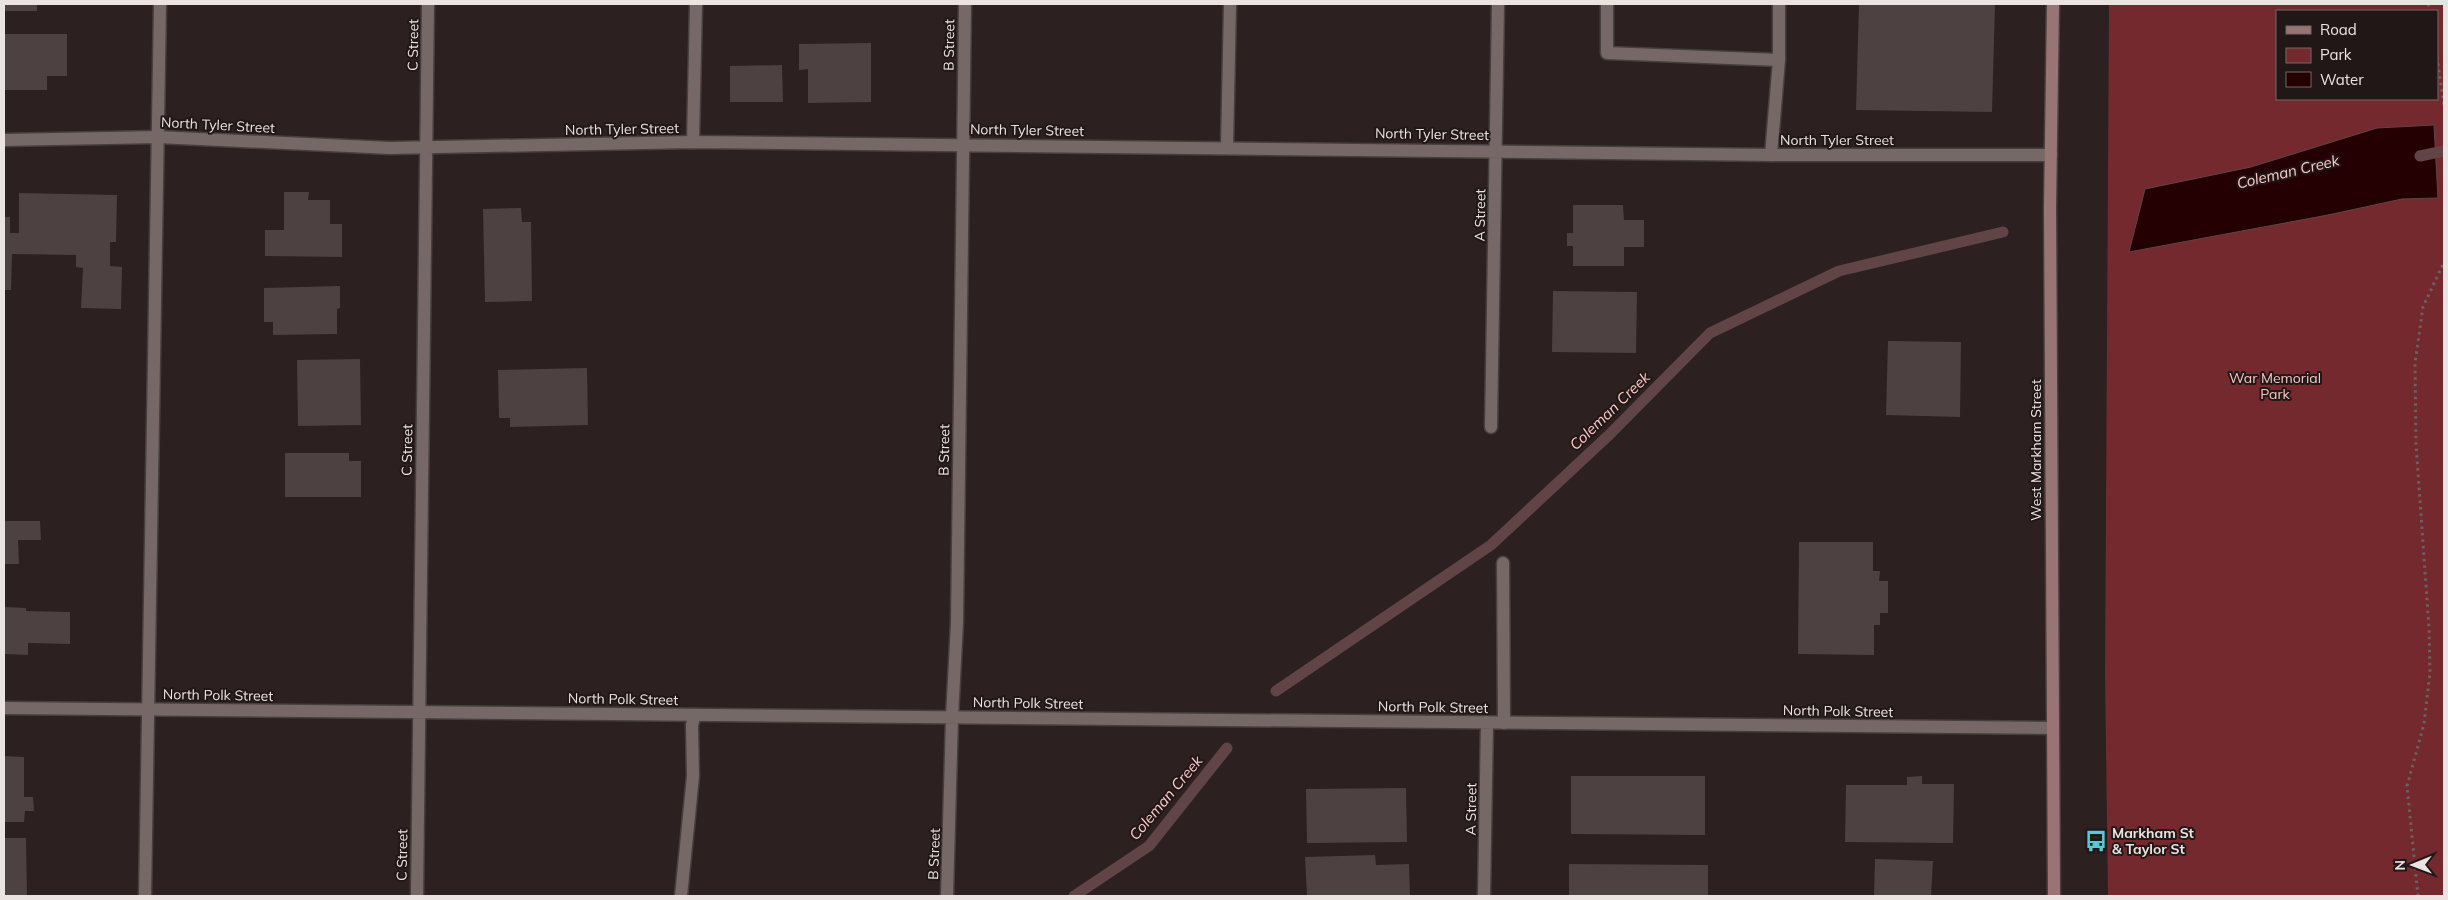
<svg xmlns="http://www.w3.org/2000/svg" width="2448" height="900" font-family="Mulish,sans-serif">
<rect width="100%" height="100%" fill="#2c2020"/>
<path fill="#74292e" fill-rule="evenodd" d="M2109 4H2444V896H2108L2105 674ZM2277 11H2437V99H2277Z"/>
<path fill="#250003" stroke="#604446" d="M2434 125 2438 198 2402 199 2328 215 2129 252 2145 189 2251 167 2377 128Z"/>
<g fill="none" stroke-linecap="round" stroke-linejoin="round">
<path stroke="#604446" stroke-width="11" d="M2420 156 2444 151
M1276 691 1491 545 1609 435 1710 333 1839 271 2003 232
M1074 896 1149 846 1227 748"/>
</g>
<path fill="#4d4141" d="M4 4H37V11H4Z
M1859 4H1995L1992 112 1856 110Z
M4 34H67V76H47V90H4Z
M871 43V102L808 103V69L799 70V44Z
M782 65 783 102H730V66Z
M284 192H309L308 200H330V224H342V257L265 256V230H284Z
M19 193 117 195 116 242H110V266L122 267 121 309 81 308 83 268 76 267V255L12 254 11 290H4V217H10V233H19Z
M1573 205H1623L1624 220H1644V247H1624V266H1573V246H1567V233H1573Z
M521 208 522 222H531L532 301 485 302 483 209Z
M340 286V308L337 309V334L273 335V322H264V288Z
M1553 291 1637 292 1636 353 1552 352Z
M1888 341 1961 342 1960 417 1886 415Z
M360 359 361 425 298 426 297 360Z
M587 368 588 425 510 427V418H499L498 370Z
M285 453H349V461H361V497H285Z
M4 521H40L41 540H18L19 564H4Z
M1799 542H1873V571H1880L1879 581H1888V613H1880V625H1874V655L1798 654Z
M4 607 26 608V611L70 612V644L28 643V655L4 654Z
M4 756 24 757V797H33L34 811H25L24 822H4Z
M1571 776H1705V835L1571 834Z
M1922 776V784H1954L1953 843 1845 842 1846 785H1907V777Z
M1406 788 1407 842 1307 843 1306 789Z
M4 838H26L27 896H4Z
M1375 855 1376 865 1409 864 1410 896H1307L1305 857Z
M1875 859 1933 861 1931 896H1874Z
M1569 864 1708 865V896H1569Z"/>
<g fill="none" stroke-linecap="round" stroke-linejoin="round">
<g stroke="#483e3e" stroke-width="15">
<path id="lane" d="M1607 4V53L1779 60
M693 142 696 4
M1227 147 1230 4
M1771 155 1779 60V4
M1503 563 1504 723
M145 896 160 4
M681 896 693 776 692 725 695 715"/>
</g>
<g stroke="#483e3e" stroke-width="15">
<path id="street" d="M4 140 158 137 390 148 693 142 1771 155H2051
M1491 427 1498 4
M4 708 2052 728
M417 896 428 4
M947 896 952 717 957 623 965 4
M1484 896 1487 722"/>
</g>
<g stroke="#483e3e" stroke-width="15">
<path id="secondary" d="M2053 4 2050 208 2054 896"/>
</g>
<path stroke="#6c6161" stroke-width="3" stroke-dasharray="2.5 4" stroke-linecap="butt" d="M2428 4 2430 11
M2437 57 2444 106
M2418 896 2407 786 2424 724 2430 672 2429 628 2416 444 2415 363 2423 307 2444 262"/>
<use href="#lane" stroke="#756867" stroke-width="12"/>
<use href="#street" stroke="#756867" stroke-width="12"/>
<use href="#secondary" stroke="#987574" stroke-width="12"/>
</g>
<defs>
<g id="bus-bare" transform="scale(1.725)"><path d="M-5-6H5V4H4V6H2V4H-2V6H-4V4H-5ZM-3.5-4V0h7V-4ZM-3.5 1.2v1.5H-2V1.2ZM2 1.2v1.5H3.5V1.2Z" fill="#51ccd2" stroke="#221717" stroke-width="2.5" paint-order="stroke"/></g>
</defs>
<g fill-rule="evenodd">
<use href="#bus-bare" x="2096" y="841"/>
</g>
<g text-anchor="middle" stroke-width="4" stroke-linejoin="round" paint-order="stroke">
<g font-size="14" fill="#ebe3e2" stroke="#221717">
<text transform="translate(413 45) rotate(-89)" y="5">C Street</text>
<text transform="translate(949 45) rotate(-89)" y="5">B Street</text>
<text transform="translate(218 125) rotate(3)" y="5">North Tyler Street</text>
<text transform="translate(622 129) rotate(-1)" y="5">North Tyler Street</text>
<text transform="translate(1027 130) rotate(1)" y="5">North Tyler Street</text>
<text transform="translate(1432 134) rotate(1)" y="5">North Tyler Street</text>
<text x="1837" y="145">North Tyler Street</text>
<text transform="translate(1480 215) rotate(-89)" y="5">A Street</text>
<text transform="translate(407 450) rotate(-89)" y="5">C Street</text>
<text transform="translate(944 450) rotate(-89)" y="5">B Street</text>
<text transform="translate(2036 450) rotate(-90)" y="5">West Markham Street</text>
<text transform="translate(218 695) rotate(1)" y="5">North Polk Street</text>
<text transform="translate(623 699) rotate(1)" y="5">North Polk Street</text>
<text transform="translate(1028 703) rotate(1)" y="5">North Polk Street</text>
<text transform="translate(1433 707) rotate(1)" y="5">North Polk Street</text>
<text transform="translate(1838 711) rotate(1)" y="5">North Polk Street</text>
<text transform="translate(1471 809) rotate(-89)" y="5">A Street</text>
<text transform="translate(934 854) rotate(-88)" y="5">B Street</text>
<text transform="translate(402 855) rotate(-89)" y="5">C Street</text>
</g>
<g font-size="14" fill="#f8c5c4" stroke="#221717">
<text x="2275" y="383">War Memorial<tspan x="2275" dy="16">Park</tspan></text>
</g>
<g font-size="14" font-weight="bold" fill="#ebe3e2" stroke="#221717" text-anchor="start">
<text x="2112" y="838">Markham St<tspan x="2112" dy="16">&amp; Taylor St</tspan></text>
</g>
<g font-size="15" font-style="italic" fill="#fecac9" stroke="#221717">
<text transform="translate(2288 172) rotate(-13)" y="5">Coleman Creek</text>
<text transform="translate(1610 411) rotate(-44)" y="5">Coleman Creek</text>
<text transform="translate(1166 798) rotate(-50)" y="5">Coleman Creek</text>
</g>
</g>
<rect width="2448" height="900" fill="none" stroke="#ebe3e2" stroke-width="10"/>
<rect x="2276" y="10" width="162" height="90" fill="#221717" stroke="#726968"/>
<rect x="2286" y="26" width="25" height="8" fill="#987574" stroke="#726968"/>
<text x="2320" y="35" font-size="15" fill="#ebe3e2">Road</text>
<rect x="2286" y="48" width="25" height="15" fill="#74292e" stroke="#726968"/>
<text x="2320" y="60" font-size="15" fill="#ebe3e2">Park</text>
<rect x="2286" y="72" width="25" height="15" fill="#250003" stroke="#726968"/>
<text x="2320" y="85" font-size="15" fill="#ebe3e2">Water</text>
<g transform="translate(2413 865) rotate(269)" stroke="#221717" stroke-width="4" paint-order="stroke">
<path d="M0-4L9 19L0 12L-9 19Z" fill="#ebe3e2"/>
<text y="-8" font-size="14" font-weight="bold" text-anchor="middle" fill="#ebe3e2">N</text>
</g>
</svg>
